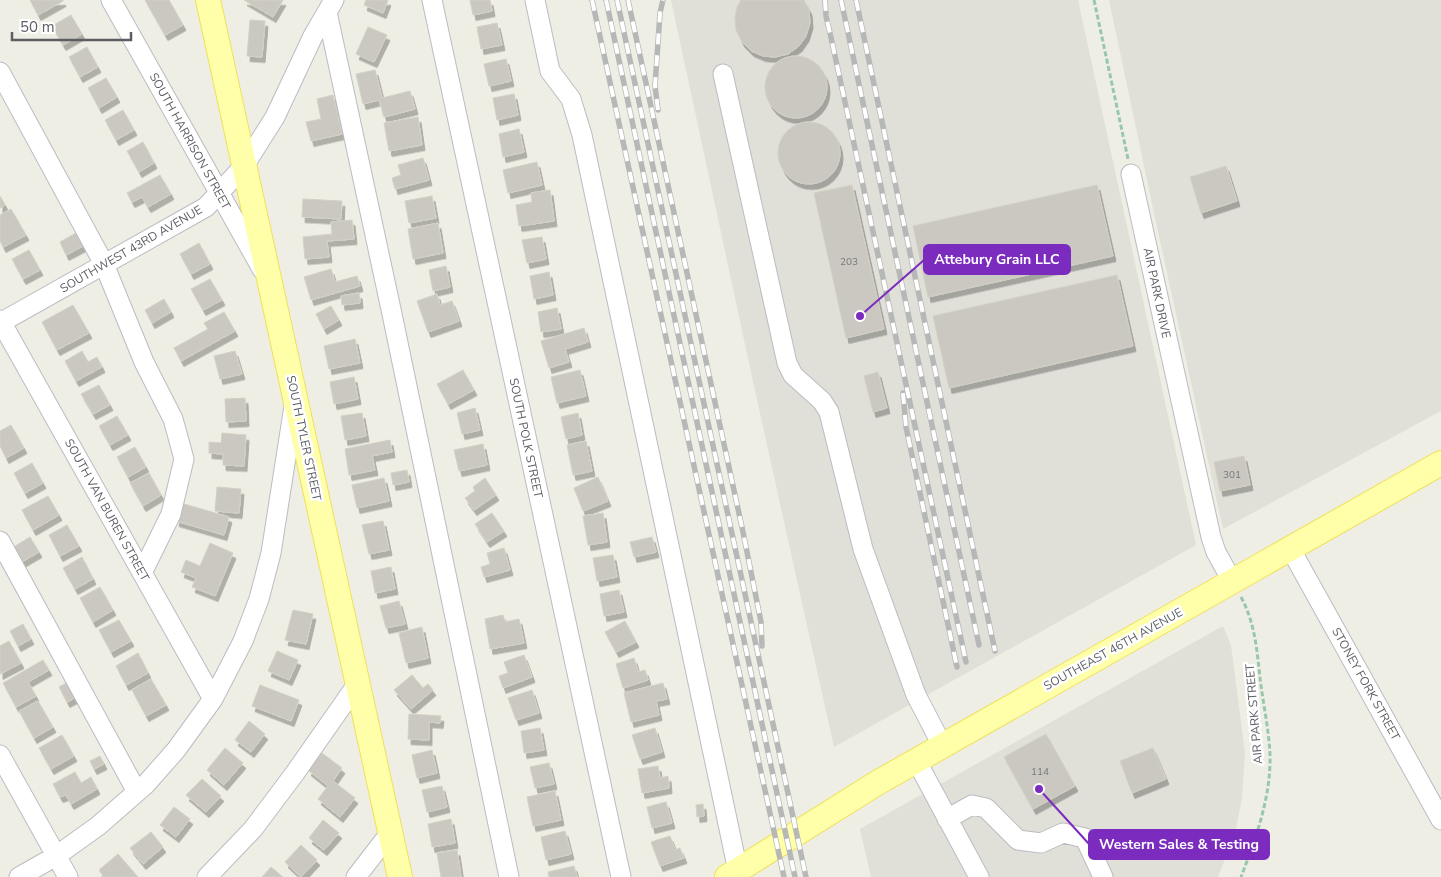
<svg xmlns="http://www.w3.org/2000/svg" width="1441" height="877" font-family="'Nunito Sans',sans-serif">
<defs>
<filter id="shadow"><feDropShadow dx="3" dy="5.5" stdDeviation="0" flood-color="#0004"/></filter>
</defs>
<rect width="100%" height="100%" fill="#eeeee4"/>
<path fill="#e0dfd8" d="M671 0H1078L1196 545 834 747 754 386Z
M1109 0H1441V411L1223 529 1157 227Z
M1223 626 1231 645 1245 753 1242 798 1235 833 1218 877H871L860 829Z"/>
<path fill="#cac8c1" stroke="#d3d1c2" filter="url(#shadow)" d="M30 0H63V1L38 15Z
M145 0H169L183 25 165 35Z
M244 0H283L273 17Z
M366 0H388L383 13 364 5Z
M470 0H490L492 11 473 15Z
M741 0H804L809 10 810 23 806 36 799 46 788 54 775 57 763 56 751 51 742 42 736 30 735 18 737 7Z
M71 15 82 34 63 45 52 26Z
M250 20 265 21 262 57 247 56Z
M497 23 502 45 481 49 477 27Z
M368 27 387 35 374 62 356 54Z
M87 47 98 67 80 77 69 57Z
M765 87a31 31 0 1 1 62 0a31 31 0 1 1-62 0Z
M506 59 511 81 489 86 484 64Z
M375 70 382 98 410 91 415 109 384 117 379 100 363 104 356 74Z
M106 78 117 97 99 108 88 88Z
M514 94 518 115 497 120 493 98Z
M333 95 342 134 311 141 306 122 321 119 317 99Z
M123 110 134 130 116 140 105 120Z
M418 117 422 145 389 151 384 123Z
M778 153a31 31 0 1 1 62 0a31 31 0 1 1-62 0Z
M519 129 524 152 503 157 499 134Z
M143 142 154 163 139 172 127 151Z
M423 158 429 180 395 189 392 178 401 175 398 165Z
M537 162 542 185 508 193 503 170Z
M1226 166 1237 201 1201 213 1190 177Z
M160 175 171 194 148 207 142 197 132 202 127 193Z
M852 185 884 329 846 338 814 193Z
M1097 185 1113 256 928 297 913 226Z
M550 190 554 221 519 226 516 205 532 202 531 193Z
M0 196 5 205 0 208Z
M432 196 436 218 409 223 405 201Z
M303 199 342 201 341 219 302 217Z
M11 209 26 235 3 247 0 241V215Z
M352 220 354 239 327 241 329 257 305 259 303 237 332 234 331 222Z
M438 223 443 253 413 259 408 229Z
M76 233 83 246 66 255 60 242Z
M542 237 546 259 527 263 522 240Z
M199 243 210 264 191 274 180 254Z
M29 250 40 270 23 279 12 259Z
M446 266 450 287 433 291 429 270Z
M331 269 335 282 357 276 360 286 311 300 304 277Z
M549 272 553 295 534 299 530 276Z
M1117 275 1133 346 949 388 933 316Z
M210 279 222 300 203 310 191 289Z
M359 293 360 303 342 305 341 296Z
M437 294 440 305 452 301 459 321 428 332 417 301Z
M164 299 171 312 152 323 145 310Z
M73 305 89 333 57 350 42 322Z
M331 306 339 320 324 329 316 314Z
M557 308 561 329 541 332 538 312Z
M224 312 235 331 181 361 174 348 208 329 204 323Z
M584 328 588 342 565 349 569 362 549 368 541 341Z
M355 339 360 363 329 369 324 346Z
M82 351 88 362 97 357 102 367 76 381 65 361Z
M235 351 242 374 220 379 214 356Z
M463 370 474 390 448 404 437 384Z
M580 370 586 396 557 403 551 377Z
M878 372 887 408 873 412 864 376Z
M354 377 358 399 334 404 330 382Z
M99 385 110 405 93 414 81 394Z
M245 398 246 421 226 422 225 399Z
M475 408 480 430 462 434 457 413Z
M362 413 366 436 345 440 341 416Z
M578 413 582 435 566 439 561 417Z
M117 416 128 435 110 445 99 426Z
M11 425 24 448 6 458 0 446V431Z
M222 433 246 435 244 466 223 465V454L209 453V442L221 443Z
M390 440 392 452 372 456 375 470 349 475 345 449Z
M586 441 592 471 573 475 567 445Z
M483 444 487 465 459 471 454 450Z
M135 447 146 467 128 477 117 457Z
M1244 456 1250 485 1220 491 1214 462Z
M32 463 43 483 25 493 14 473Z
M407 470 409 482 393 485 391 473Z
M149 473 161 495 143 506 130 483Z
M598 477 608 501 583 511 574 488Z
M384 478 389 501 357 508 352 485Z
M485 478 496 495 474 510 465 498 475 491 473 487Z
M217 487 241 489 239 513 215 511Z
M48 496 59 515 33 530 22 510Z
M181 503 229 517 224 535 176 521Z
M492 513 504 531 487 542 475 524Z
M603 513 607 542 588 545 583 516Z
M383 521 389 550 369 554 362 525Z
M67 525 79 546 60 556 49 535Z
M30 537 39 552 20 563 12 548Z
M652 537 656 552 634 557 630 542Z
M210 543 233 553 215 596 192 587 196 578 181 572 186 560 200 566Z
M504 548 510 570 484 577 481 567 490 564 487 553Z
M613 555 617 577 597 581 593 558Z
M82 557 93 579 75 589 63 568Z
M391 567 395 589 375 593 371 571Z
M100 587 113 610 93 622 80 598Z
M619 590 624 612 604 616 600 594Z
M399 601 405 624 386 628 380 606Z
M293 610 313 614 306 644 285 640Z
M503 615 505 622 519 619 524 643 490 649 485 619Z
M119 620 131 641 111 652 99 630Z
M625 621 636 642 616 652 605 632Z
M23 624 31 639 18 646 10 631Z
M422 627 428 658 406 663 399 633Z
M9 641 21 663 0 674V646Z
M277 651 298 660 289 680 268 671Z
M138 653 148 673 126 685 116 666Z
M524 655 532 677 503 688 499 676 508 673 504 662Z
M634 658 638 672 645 670 648 680 623 688 616 664Z
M43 660 49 670 28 682 36 696 16 707 3 683Z
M412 675 423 688 428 684 433 690 411 709 394 690Z
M151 679 166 705 146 716 132 690Z
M72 680 80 695 67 702 59 687Z
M663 683 667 699 656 701 659 715 631 722 624 693Z
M260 685 299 700 291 721 252 706Z
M532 690 539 713 516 720 508 698Z
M38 701 53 727 34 738 19 711Z
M409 714 441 716 440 723 429 722V740L408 739Z
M249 721 265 734 251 752 235 740Z
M540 728 544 750 524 753 521 731Z
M655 728 662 752 640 759 632 735Z
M1046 734 1075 786 1033 809 1004 757Z
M62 735 74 756 51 769 39 748Z
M225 748 243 763 224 785 207 770Z
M1153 748 1166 779 1132 793 1120 761Z
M432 750 437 773 417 778 412 755Z
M322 753 342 768 333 781 355 798 340 817 318 799 328 786 308 770Z
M100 756 104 764 94 769 90 761Z
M549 763 554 784 535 788 530 767Z
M658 766 660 778 668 776 669 788 642 793 638 769Z
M75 772 81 783 91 777 97 789 71 804 66 795 60 797 53 784Z
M202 779 221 796 206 812 186 795Z
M442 786 447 807 427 812 422 790Z
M555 791 561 820 533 826 527 797Z
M666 802 672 823 652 828 647 807Z
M703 804 704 816 697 817 696 805Z
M174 807 190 819 176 837 160 825Z
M451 819 455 843 432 847 428 824Z
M323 820 339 833 324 850 309 838Z
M565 831 571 854 546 860 541 837Z
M151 832 163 847 143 864 130 848Z
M670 836 675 850 680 848 684 858 660 866 651 842Z
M301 845 317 860 301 877 285 862Z
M457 850 461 877H441L437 853Z
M118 854 138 877H104L99 870Z
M574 866 577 877H549L548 872Z
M271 867 283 877H262Z"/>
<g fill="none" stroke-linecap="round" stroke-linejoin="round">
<g stroke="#bbbcc2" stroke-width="21">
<path id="minor" d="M111 0 262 269
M432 0 621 877
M535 0 550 71 571 99 582 135 738 871
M327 12 392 314 509 877
M0 72 104 264 144 362 173 419 184 459 171 514 142 573
M723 74 787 363 793 375 822 401 829 412 863 549 916 695 942 745
M1131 174 1211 537 1216 552 1232 581
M0 320 213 699
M0 323 206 207 244 166 275 117 313 36 334 0
M0 541 137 792
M1290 548 1441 820
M0 755 68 877
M916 760 979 877
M947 819 972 805 986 808 1018 840 1041 843 1063 833 1085 838 1103 877
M19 877 56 856 98 826 146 784 176 750 213 699 243 641 259 599 271 553 294 406
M207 877 253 829 295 773 358 683
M356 877 390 833"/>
</g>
<g stroke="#f1e05a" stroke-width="26">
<path id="major" d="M208 0 400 877
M727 877 877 783 1441 463"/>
</g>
<path stroke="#99c7ae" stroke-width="3" stroke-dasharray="5 2.5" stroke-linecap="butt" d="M1094 0 1128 159
M1241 597C1255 623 1257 650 1260 678 1263 703 1269 730 1270 755 1271 797 1256 838 1241 877"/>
<use href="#minor" stroke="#fff" stroke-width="19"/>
<use href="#major" stroke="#feffa8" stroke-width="24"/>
<g stroke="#b6b7b7" stroke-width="5.5">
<path id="rail" d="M592 0 784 877
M606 0 795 877
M617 0 806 877
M628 0 743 532 761 622 762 646
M825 0 826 16 832 42 966 662
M841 0 979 645
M856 0 995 651
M658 110 655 86 660 13 663 0
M903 393 906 427 957 667"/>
</g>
<use href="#rail" stroke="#fff" stroke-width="4" stroke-dasharray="11" stroke-linecap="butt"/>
</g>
<g text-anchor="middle" stroke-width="5" stroke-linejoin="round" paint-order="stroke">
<g font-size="10" fill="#78787b">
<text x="849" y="265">203</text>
<text x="1232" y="478">301</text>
<text x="1040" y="775">114</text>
</g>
<g font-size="12" fill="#5c5e64" stroke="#fff">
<text transform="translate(190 141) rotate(61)" y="4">SOUTH HARRISON STREET</text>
<text transform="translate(131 249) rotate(-30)" y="4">SOUTHWEST 43RD AVENUE</text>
<text transform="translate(1157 293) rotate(78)" y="4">AIR PARK DRIVE</text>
<text transform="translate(304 438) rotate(78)" y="4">SOUTH TYLER STREET</text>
<text transform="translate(526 438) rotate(78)" y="4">SOUTH POLK STREET</text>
<text transform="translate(107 510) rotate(61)" y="4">SOUTH VAN BUREN STREET</text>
<text transform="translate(1113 649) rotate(-29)" y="4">SOUTHEAST 46TH AVENUE</text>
<text transform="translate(1366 684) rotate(61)" y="4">STONEY FORK STREET</text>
<text transform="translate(1254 714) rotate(-95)" y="4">AIR PARK STREET</text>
</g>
</g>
<path fill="none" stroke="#7b2cbf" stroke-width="2" d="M860 316L924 260M1039 789L1089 844"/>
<g fill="#7b2cbf" stroke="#fff" stroke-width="2">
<circle cx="860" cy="316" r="5"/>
<circle cx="1039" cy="789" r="5"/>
</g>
<g fill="#7b2cbf" stroke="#7b2cbf" stroke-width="2">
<rect x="924" y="245" width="146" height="29" rx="5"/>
<rect x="1089" y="830" width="180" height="29" rx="5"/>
</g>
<g font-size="14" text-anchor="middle" font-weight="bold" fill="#fff">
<text x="997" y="264">Attebury Grain LLC</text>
<text x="1179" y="849">Western Sales &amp; Testing</text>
</g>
<path d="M12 32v8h119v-8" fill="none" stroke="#5c5e64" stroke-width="2.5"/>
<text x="20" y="32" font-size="15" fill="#5c5e64" stroke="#ffffff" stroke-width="4" paint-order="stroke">50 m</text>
</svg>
